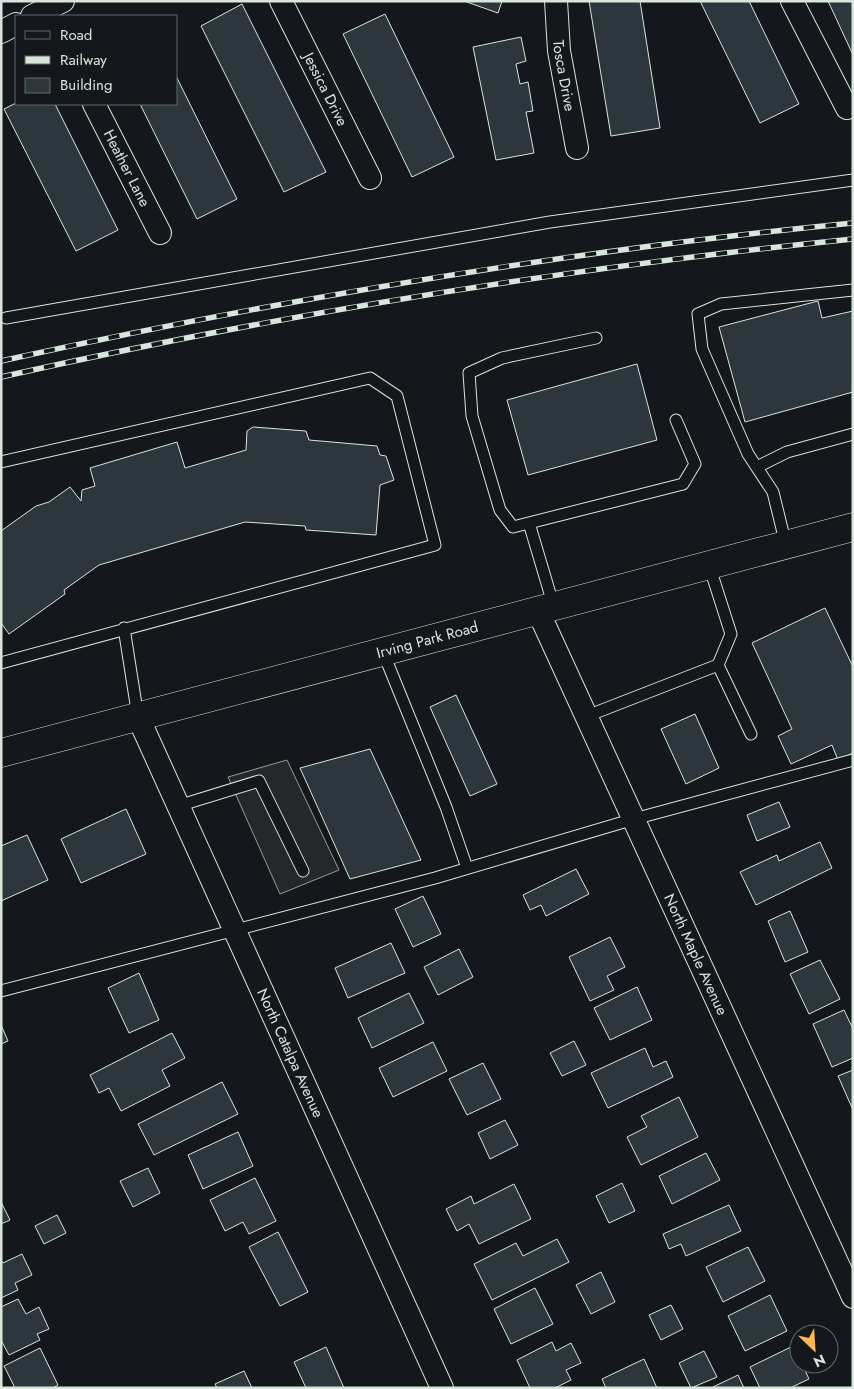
<svg xmlns="http://www.w3.org/2000/svg" width="854" height="1389" font-family="Jost,sans-serif">
<rect width="100%" height="100%" fill="#14181c"/>
<path fill="#24282b" stroke="#939e99" d="M287 760 339 870 280 894 228 777Z"/>
<path fill="#2c363c" stroke="#d8e6dc" d="M464 1H502L498 13Z
M589 1H640L660 128 611 136Z
M700 1H749L799 104 760 123Z
M828 1H853V55Z
M242 4 326 172 284 192 201 26Z
M385 14 454 157 412 177 343 34Z
M521 37 526 61 516 64 520 84 528 82 533 111 526 112 534 153 496 160 473 47Z
M176 76 237 199 197 219 140 104H176Z
M16 103 55 104 118 230 76 251 4 109Z
M818 301 822 318 853 311V392L745 422 719 327Z
M637 364 657 440 528 475 507 400Z
M253 427 306 431 309 440 377 446 380 455 386 456 394 480 380 485 376 535 306 530 305 526 245 522 99 565 64 590 65 594 9 634 1 623V531L36 506 49 502 70 487 81 501 82 490 95 486 90 468 177 442 185 468 246 450 247 431Z
M825 608 853 667V753L838 760 832 745 791 764 778 736 792 729 752 643Z
M456 695 497 784 470 796 430 707Z
M695 714 719 768 686 784 661 729Z
M370 749 421 860 350 879 300 768Z
M779 802 790 827 757 841 747 815Z
M126 809 146 854 81 883 61 839Z
M27 835 48 880 1 901V846Z
M820 842 832 868 756 905 740 872 777 855 779 861Z
M576 869 589 894 546 916 541 905 530 910 523 895Z
M423 896 441 934 413 947 395 909Z
M790 911 808 952 785 962 768 921Z
M610 937 625 967 607 976 614 990 590 1001 569 957Z
M391 943 405 973 348 998 335 968Z
M459 949 473 977 438 995 424 967Z
M820 960 840 999 809 1014 790 974Z
M139 973 159 1020 129 1033 108 988Z
M637 987 652 1020 610 1040 594 1008Z
M409 993 424 1023 372 1048 358 1018Z
M844 1010 853 1029V1058L832 1067 813 1024Z
M1 1025 8 1041 1 1044Z
M172 1033 185 1058 162 1070 170 1086 121 1111 109 1088 99 1093 90 1075Z
M574 1041 586 1065 562 1076 550 1053Z
M433 1042 447 1071 393 1097 379 1068Z
M645 1048 653 1067 666 1061 673 1077 608 1108 591 1073Z
M483 1063 501 1099 467 1115 449 1079Z
M853 1070V1110L838 1076Z
M222 1082 238 1114 154 1155 138 1124Z
M679 1097 698 1137 641 1165 627 1137 647 1127 641 1116Z
M505 1120 518 1145 490 1159 478 1133Z
M238 1132 253 1166 203 1189 188 1155Z
M706 1153 720 1180 672 1204 659 1176Z
M148 1168 160 1193 133 1207 120 1181Z
M255 1178 276 1221 249 1234 243 1222 225 1231 210 1200Z
M622 1183 635 1211 609 1223 596 1196Z
M514 1184 531 1219 479 1244 469 1224 457 1231 446 1209 471 1196 474 1204Z
M1 1202 10 1220 1 1224Z
M729 1205 741 1231 686 1256 681 1244 669 1249 663 1234Z
M57 1215 66 1233 44 1244 35 1226Z
M278 1232 308 1292 280 1306 249 1247Z
M557 1239 569 1262 492 1300 474 1264 516 1243 523 1256Z
M748 1247 765 1281 723 1302 706 1267Z
M22 1254 32 1275 15 1283 18 1290 1 1298V1260L3 1263Z
M601 1272 615 1302 591 1314 576 1285Z
M535 1288 553 1324 511 1344 494 1309Z
M770 1295 787 1331 745 1351 728 1316Z
M18 1299 26 1314 39 1307 49 1329 37 1334 40 1340 9 1355 1 1340V1307Z
M671 1305 683 1329 661 1340 649 1315Z
M552 1342 556 1351 571 1343 581 1363 566 1370 571 1380 555 1388H530L517 1360Z
M793 1346 799 1358V1364H802L809 1379 790 1388H760L750 1367Z
M326 1347 344 1388H306L294 1362Z
M40 1348 58 1385 53 1388H15L4 1366Z
M704 1351 717 1377 691 1388 679 1363Z
M644 1359 657 1388H606L602 1379Z
M244 1371 252 1388H217L215 1384Z
M738 1375 744 1388H714L713 1387Z"/>
<g fill="none" stroke-linecap="round" stroke-linejoin="round">
<g stroke="#d8e6dc" stroke-width="13">
<path id="service" d="M6 318 550 222 853 180
M596 338 502 358 469 373 472 416 500 510 513 527 683 484 695 464 676 420
M1 462 370 378 397 396 435 545 1 663
M757 467 787 452 853 434
M529 523 554 607
M786 545 773 492 748 454 702 349 698 314 721 304 853 290
M124 628 138 717
M383 652 446 807 467 868
M718 665 751 734
M587 716 718 665 731 634 709 565
M178 806 259 781 303 871
M1 991 435 878 634 819 853 760"/>
</g>
<g stroke="#d8e6dc" stroke-width="24">
<g id="minor">
<path id="s1" d="M281 1 370 178"/>
<path id="s2" d="M556 1 559 51 577 148"/>
<path d="M792 1 847 108"/>
<path d="M32 16 63 1"/>
<path d="M1 32 16 24"/>
<path id="s3" d="M94 104 160 233"/>
<path id="s4" d="M538 611 853 1297"/>
<path id="s5" d="M138 717 442 1388"/>
</g>
</g>
<g stroke="#d8e6dc" stroke-width="29">
<g id="primary">
<path id="s6" d="M1 753 853 527"/>
</g>
</g>
<use href="#service" stroke="#14181c" stroke-width="11"/>
<use href="#minor" stroke="#14181c" stroke-width="22"/>
<use href="#primary" stroke="#14181c" stroke-width="28"/>
<g stroke="#d8e6dc" stroke-width="5.5">
<path id="rail" d="M1 361C283 299 566 251 853 223
M1 377C282 314 566 268 853 239"/>
</g>
<use href="#rail" stroke="#14181c" stroke-width="4" stroke-dasharray="11" stroke-linecap="butt"/>
</g>
<g text-anchor="middle" stroke-width="4" stroke-linejoin="round" paint-order="stroke">
<g font-size="15" fill="#d8e6dc" stroke="#14181c">
<text dy="5" stroke="none"><textPath href="#s2" startOffset="75">Tosca Drive</textPath></text>
<text dy="5" stroke="none"><textPath href="#s1" startOffset="99">Jessica Drive</textPath></text>
<text dy="5" stroke="none"><textPath href="#s3" startOffset="72">Heather Lane</textPath></text>
<text dy="5" stroke="none"><textPath href="#s6" startOffset="441">Irving Park Road</textPath></text>
<text dy="5" stroke="none"><textPath href="#s4" startOffset="378">North Maple Avenue</textPath></text>
<text dy="5" stroke="none"><textPath href="#s5" startOffset="369">North Catalpa Avenue</textPath></text>
</g>
</g>
<rect width="854" height="1389" fill="none" stroke="#d8e6dc" stroke-width="5"/>
<rect x="15" y="15" width="162" height="90" fill="#14181c" stroke="#626a69"/>
<rect x="25" y="31" width="25" height="8" fill="#14181c" stroke="#626a69"/>
<text x="60" y="40" font-size="15" fill="#d8e6dc">Road</text>
<rect x="25" y="56" width="25" height="8" fill="#d8e6dc" stroke="#626a69"/>
<text x="60" y="65" font-size="15" fill="#d8e6dc">Railway</text>
<rect x="25" y="78" width="25" height="15" fill="#2c363c" stroke="#626a69"/>
<text x="60" y="90" font-size="15" fill="#d8e6dc">Building</text>
<g transform="translate(814 1349) rotate(155)"><circle r="24" fill="#14181c" stroke="#626a69"/>
<path d="M0-4L9 19L0 12L-9 19Z" fill="#ffb74d"/>
<text y="-8" font-size="14" font-weight="bold" text-anchor="middle" fill="#d8e6dc">N</text>
</g>
</svg>
